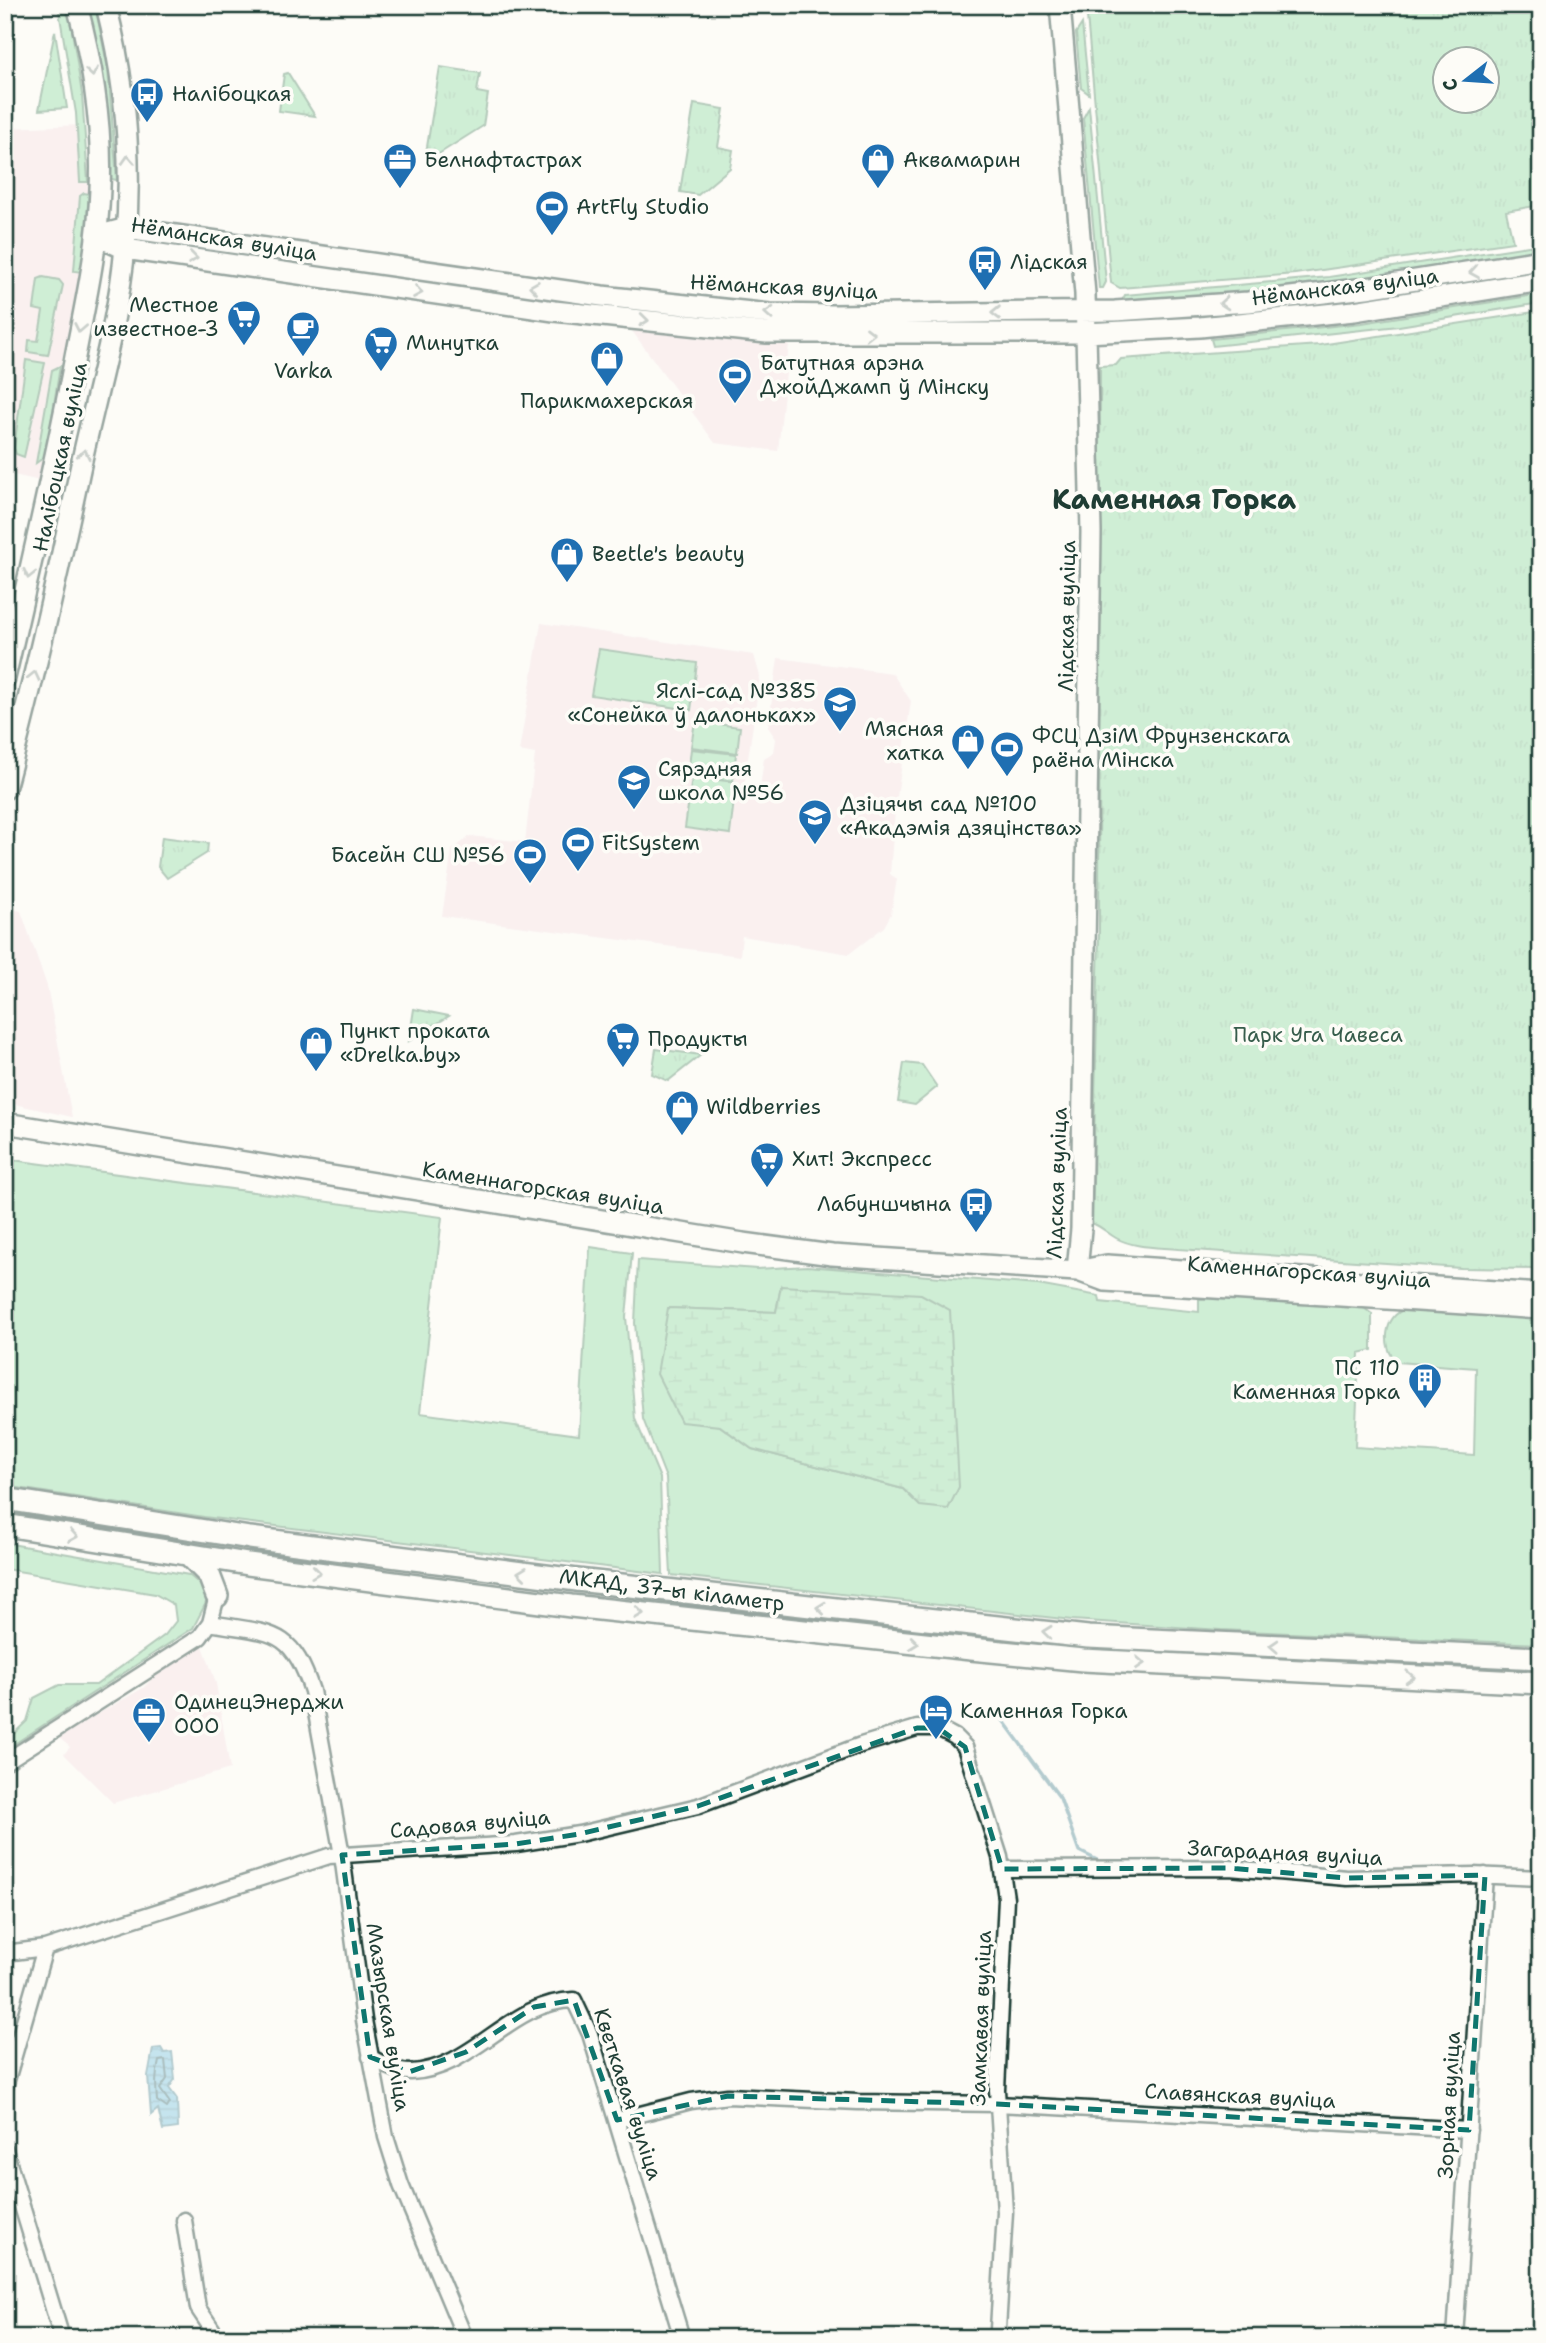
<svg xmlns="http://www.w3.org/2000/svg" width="1546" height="2343" font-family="'Shantell Sans',sans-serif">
<defs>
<pattern id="wetland-marsh" width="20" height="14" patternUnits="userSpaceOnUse" patternTransform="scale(1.75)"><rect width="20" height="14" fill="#98deac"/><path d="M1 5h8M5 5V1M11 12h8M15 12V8" fill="none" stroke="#83bf95"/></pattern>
<pattern id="park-tufts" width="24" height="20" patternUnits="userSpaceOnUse" patternTransform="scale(1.75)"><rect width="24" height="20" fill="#98deac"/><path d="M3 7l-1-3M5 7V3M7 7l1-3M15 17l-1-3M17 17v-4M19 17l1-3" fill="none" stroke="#83bf95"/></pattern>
<pattern id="water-rules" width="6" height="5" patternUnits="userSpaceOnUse" patternTransform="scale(1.75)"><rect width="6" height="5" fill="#81c8e2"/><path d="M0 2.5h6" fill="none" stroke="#69a4b8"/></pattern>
</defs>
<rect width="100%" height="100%" fill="#fdfcf7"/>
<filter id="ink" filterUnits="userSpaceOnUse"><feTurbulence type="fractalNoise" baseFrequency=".0143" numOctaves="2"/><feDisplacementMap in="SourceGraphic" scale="14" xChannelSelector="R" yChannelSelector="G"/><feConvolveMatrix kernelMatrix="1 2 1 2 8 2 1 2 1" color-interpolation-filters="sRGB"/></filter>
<g filter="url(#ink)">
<path fill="#f5e3e5" d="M83 125 90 188 84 281 60 366 40 481 5 473V128Z
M632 331 789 344 778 451 715 443Z
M541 623 754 655 760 676 744 787 760 788 764 758 774 752 776 739 768 727 778 658 892 673 911 701 895 811 890 874 897 879 891 914 884 927 849 954 742 936 740 956 442 916 452 850 470 836 525 842 535 754 519 751Z
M5 907 21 911 47 986 72 1117 5 1102Z
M202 1643 216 1683 230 1769 113 1803 64 1754 70 1747 58 1737 143 1688 158 1673Z"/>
<path fill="#98deac" stroke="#5c8e70" stroke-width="2" fill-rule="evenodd" d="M58 5H68L82 94 88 182H80L76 113Z
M89 5H95L108 69 117 180 111 179 108 112Z
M1082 24 1089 94 1081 88 1076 33Z
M55 31 67 108 39 110Z
M1089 107 1106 282 1103 288H1099L1083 118Z
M84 193 89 194 82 272 74 271 80 196Z
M1541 244V252C1401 275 1262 292 1121 303L1125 295 1329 277Z
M43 277 59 280 63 285 48 355 28 352 29 340 38 341 43 311 34 309 38 279Z
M1541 294V303L1399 326 1213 346 1211 339 1362 323Z
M26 360 45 363 24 457 16 454 14 448Z
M60 366 46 456 36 463 52 370Z
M599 649 697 663 691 710 591 695Z
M695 721 740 727 737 753 691 747Z
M691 749 736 754 733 781 688 775Z
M692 777 736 782 730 834 685 828Z
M5 1159 442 1217 420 1413 579 1435 590 1247 632 1253 626 1317 635 1419 660 1478 663 1574 204 1517 5 1486Z
M638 1260 757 1269 807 1266 1038 1285 1099 1296 1100 1302 1199 1312V1299L1235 1296 1361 1306 1372 1314V1350L1359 1353 1355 1447 1474 1455 1476 1368 1397 1362C1381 1348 1384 1315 1406 1309L1541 1315V1644L1221 1630 1072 1620 671 1575 666 1478 643 1419 635 1323ZM781 1286 920 1506 903 1489 752 1449 720 1426 669 1308 776 1312Z
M5 1543 189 1575 203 1587 207 1601 193 1628 5 1750V1742L27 1721 34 1698 59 1685H96L165 1635 176 1621 174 1605 155 1594 5 1569Z"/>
<path fill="url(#wetland-marsh)" stroke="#5c8e70" stroke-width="2" d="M781 1286 921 1294 950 1310 959 1487 948 1509 920 1506 903 1489 752 1449 720 1426 681 1422 657 1374 668 1308 776 1312Z"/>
<path fill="url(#park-tufts)" stroke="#5c8e70" stroke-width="2" fill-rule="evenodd" d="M1086 5H1541V205L1506 211 1513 242 1295 274 1120 288 1111 283ZM1444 60H1486V102H1444Z
M440 67 480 73 477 92 488 94 483 126 437 155 426 153Z
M288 73 315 116 279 111 284 74Z
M694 104 724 109 718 147 733 150 730 168 698 195 680 192Z
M1541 311V1269L1461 1268 1178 1249C1158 1247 1134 1248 1116 1238 1107 1233 1102 1227 1092 1223L1099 934 1100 366 1116 365 1121 359 1320 345Z
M162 837 208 843 207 853 167 878 158 867Z
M414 1009 449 1016 409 1041Z
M656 1049 701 1055 668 1081 652 1074Z
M904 1063 922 1065 937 1087 915 1105 898 1102Z"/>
<path fill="url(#water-rules)" stroke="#5a909c" stroke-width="2" d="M161 2048 164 2053 172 2052 175 2079 169 2088 177 2099 178 2128 163 2130 158 2109 151 2115 148 2076 153 2049Z"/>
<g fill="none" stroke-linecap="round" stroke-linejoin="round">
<path stroke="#46757a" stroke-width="2" d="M165 2060 167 2079 160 2089 170 2103 167 2108 157 2101C156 2087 155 2077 159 2061Z"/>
<path stroke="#5a909c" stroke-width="3.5" d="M1000 1716 1060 1798 1079 1851 1101 1862 1112 1861"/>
<g stroke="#1f3d34" stroke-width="19">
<path id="minor" d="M210 1623C270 1634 291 1626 312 1691L342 1855 364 2020 386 2137 401 2185 465 2338
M5 1762 200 1637 210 1623 217 1596
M1002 1869 1229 1868 1347 1878 1473 1875 1541 1878
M5 1953 45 1948 329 1856 516 1844 579 1834 698 1806 861 1745 917 1728H938L955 1737 965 1747 1000 1857 1006 1898 997 2090 1005 2212 998 2329 1003 2338
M370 2057C383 2064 396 2072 411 2072 474 2069 510 2001 574 2000L590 2034 682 2338
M5 2087 45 1948
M617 2120 691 2101 728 2096 858 2102 997 2104 1469 2130
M5 2150 62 2338
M184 2220 198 2308 218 2338
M1455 2338 1485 1875"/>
</g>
<g stroke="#1f3d34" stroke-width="24">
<path id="major" d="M1060 5 1085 294 1091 532 1081 1229 1077 1271
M97 236 125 249 554 311 767 333H1086L1200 327 1354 311 1541 281
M97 236 127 228 602 296 770 314 833 315 1115 311 1248 302 1366 288 1541 260
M5 678C29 573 54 468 74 362 85 304 98 248 100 189 103 127 93 65 77 5
M5 789C34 680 59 570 82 460 97 391 119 317 125 247 133 166 126 84 106 5
M5 1123 743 1243 832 1255 1077 1271 1107 1265 1541 1294
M1078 1271 1105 1281 1541 1309"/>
</g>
<g stroke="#1f3d34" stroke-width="26">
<path id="highway" d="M5 1499 250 1538 577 1580 1088 1637 1541 1658
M5 1525 248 1564 571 1606 971 1649 1083 1660 1541 1683
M189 1555 209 1575 217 1596"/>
</g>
<use href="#minor" stroke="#fdfcf7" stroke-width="14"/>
<use href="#major" stroke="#fdfcf7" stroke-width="19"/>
<use href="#highway" stroke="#fdfcf7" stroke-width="21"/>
</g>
<defs><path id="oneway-chevron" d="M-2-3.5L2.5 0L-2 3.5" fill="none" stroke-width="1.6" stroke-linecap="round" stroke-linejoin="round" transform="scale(1.75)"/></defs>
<g stroke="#8e9c96">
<use href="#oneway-chevron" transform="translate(92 72) rotate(81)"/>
<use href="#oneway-chevron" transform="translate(128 160) rotate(-93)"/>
<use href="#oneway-chevron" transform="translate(193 258) rotate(8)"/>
<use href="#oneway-chevron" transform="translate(1474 272) rotate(171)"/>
<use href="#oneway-chevron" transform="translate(534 287) rotate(-172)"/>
<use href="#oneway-chevron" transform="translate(418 292) rotate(9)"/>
<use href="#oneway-chevron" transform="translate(1224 303) rotate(176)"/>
<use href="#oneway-chevron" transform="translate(769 313) rotate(-176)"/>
<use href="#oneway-chevron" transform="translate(996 313) rotate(179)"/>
<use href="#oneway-chevron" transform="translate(644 320) rotate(6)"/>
<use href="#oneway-chevron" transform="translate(80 328) rotate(101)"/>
<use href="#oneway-chevron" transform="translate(870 334)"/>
<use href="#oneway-chevron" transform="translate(84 454) rotate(-78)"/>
<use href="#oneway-chevron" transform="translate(29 574) rotate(103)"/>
<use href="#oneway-chevron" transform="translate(34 676) rotate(-77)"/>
<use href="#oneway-chevron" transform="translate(73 1536) rotate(9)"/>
<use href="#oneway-chevron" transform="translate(316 1572) rotate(7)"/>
<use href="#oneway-chevron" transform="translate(522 1573) rotate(-173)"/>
<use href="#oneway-chevron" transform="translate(821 1608) rotate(-174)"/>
<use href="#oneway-chevron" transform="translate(639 1613) rotate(7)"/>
<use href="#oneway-chevron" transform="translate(1047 1632) rotate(-174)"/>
<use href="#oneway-chevron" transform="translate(914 1643) rotate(6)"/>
<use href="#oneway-chevron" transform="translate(1274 1646) rotate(-177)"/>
<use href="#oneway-chevron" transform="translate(1140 1663) rotate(3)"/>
<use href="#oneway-chevron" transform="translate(1410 1677) rotate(3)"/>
</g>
</g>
<path d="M0 0H1546V2343H0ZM917 1728H938L965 1747 1002 1869 1229 1868 1347 1878 1485 1875 1469 2130 997 2104 728 2096 617 2120 574 2000 534 2007 466 2052 409 2072 370 2057 342 1855 516 1844 579 1834 698 1806Z" fill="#fdfcf7" fill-opacity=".55" fill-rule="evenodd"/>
<path fill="none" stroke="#0f766e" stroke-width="5" stroke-dasharray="14 9" stroke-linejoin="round" d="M917 1728H938L965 1747 1002 1869 1229 1868 1347 1878 1485 1875 1469 2130 997 2104 728 2096 617 2120 574 2000 534 2007 466 2052 409 2072 370 2057 342 1855 516 1844 579 1834 698 1806Z"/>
<defs>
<g id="bus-pin" transform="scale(1.75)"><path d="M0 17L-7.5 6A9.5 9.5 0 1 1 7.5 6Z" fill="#1f6fb2" stroke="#fdfcf7"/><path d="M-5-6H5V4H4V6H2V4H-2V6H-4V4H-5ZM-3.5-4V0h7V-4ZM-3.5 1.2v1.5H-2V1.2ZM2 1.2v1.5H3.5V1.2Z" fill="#fff"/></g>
<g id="office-pin" transform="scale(1.75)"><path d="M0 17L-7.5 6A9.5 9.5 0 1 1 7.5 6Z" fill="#1f6fb2" stroke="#fdfcf7"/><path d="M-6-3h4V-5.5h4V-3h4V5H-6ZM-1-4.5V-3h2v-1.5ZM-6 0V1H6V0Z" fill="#fff"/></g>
<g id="shop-pin" transform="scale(1.75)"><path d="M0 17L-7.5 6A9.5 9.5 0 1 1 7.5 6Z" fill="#1f6fb2" stroke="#fdfcf7"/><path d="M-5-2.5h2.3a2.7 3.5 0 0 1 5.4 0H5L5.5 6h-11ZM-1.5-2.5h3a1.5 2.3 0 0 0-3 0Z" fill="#fff"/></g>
<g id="stadium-pin" transform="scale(1.75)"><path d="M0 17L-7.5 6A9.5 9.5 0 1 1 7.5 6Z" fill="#1f6fb2" stroke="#fdfcf7"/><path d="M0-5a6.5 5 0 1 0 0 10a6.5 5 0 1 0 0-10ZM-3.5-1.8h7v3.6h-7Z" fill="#fff"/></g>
<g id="supermarket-pin" transform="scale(1.75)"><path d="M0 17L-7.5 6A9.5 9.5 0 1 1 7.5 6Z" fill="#1f6fb2" stroke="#fdfcf7"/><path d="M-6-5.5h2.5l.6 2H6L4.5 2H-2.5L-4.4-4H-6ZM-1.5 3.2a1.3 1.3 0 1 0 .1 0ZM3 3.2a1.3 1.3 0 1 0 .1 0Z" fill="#fff"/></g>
<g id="cafe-pin" transform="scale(1.75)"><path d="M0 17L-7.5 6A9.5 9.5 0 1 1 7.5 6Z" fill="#1f6fb2" stroke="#fdfcf7"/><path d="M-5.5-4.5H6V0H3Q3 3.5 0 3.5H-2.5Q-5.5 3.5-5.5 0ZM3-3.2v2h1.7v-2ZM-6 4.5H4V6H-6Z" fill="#fff"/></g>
<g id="school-pin" transform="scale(1.75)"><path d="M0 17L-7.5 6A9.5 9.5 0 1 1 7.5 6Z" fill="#1f6fb2" stroke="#fdfcf7"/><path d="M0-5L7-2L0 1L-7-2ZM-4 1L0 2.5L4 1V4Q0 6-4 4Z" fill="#fff"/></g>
<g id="building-pin" transform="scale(1.75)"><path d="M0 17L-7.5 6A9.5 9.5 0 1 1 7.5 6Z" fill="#1f6fb2" stroke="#fdfcf7"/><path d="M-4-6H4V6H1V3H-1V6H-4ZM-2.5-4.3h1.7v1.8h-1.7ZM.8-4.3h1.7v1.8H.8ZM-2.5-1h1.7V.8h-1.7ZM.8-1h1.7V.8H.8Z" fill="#fff"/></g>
<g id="hotel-pin" transform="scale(1.75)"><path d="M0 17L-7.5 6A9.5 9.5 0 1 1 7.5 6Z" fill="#1f6fb2" stroke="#fdfcf7"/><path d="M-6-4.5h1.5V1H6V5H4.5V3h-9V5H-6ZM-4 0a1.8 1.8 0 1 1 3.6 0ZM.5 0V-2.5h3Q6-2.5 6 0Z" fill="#fff"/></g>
</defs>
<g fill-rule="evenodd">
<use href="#bus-pin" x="147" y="94"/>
<use href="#office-pin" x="400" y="160"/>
<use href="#shop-pin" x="878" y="160"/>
<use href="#stadium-pin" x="552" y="207"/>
<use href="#bus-pin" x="985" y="262"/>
<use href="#supermarket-pin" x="244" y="317"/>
<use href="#cafe-pin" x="303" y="328"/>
<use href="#supermarket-pin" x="381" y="343"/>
<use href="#shop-pin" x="607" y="358"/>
<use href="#stadium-pin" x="735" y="375"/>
<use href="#shop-pin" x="567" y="554"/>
<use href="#school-pin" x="840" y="703"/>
<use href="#shop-pin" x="968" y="741"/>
<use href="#stadium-pin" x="1007" y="748"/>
<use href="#school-pin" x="634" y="781"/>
<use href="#school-pin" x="815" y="816"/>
<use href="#stadium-pin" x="578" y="843"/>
<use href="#stadium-pin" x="530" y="855"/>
<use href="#supermarket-pin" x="623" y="1039"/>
<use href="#shop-pin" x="316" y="1043"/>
<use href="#shop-pin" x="682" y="1107"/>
<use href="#supermarket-pin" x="767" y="1159"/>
<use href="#bus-pin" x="976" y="1204"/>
<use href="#building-pin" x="1425" y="1380"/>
<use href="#hotel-pin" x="936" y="1711"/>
<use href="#office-pin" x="149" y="1714"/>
</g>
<g text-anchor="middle" stroke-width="7" stroke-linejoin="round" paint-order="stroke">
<g font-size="21" fill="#1f3d34" stroke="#fdfcf7" text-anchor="start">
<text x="172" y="101">Налібоцкая</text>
<text x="424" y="167">Белнафтастрах</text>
<text x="903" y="167">Аквамарин</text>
<text x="576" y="214">ArtFly Studio</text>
<text x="1010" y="269">Лідская</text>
<text x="219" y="312" text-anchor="end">Местное<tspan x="219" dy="24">известное-3</tspan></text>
<text x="406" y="350">Минутка</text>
<text x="760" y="370">Батутная арэна<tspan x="760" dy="24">ДжойДжамп ў Мінску</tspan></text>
<text x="303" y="378" text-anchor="middle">Varka</text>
<text x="607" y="408" text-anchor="middle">Парикмахерская</text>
<text x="592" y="561">Beetle's beauty</text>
<text x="816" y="698" text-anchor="end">Яслі-сад №385<tspan x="816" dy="24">«Сонейка ў далоньках»</tspan></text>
<text x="944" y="736" text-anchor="end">Мясная<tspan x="944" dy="24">хатка</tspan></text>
<text x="1032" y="743">ФСЦ ДзіМ Фрунзенскага<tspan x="1032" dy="24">раёна Мінска</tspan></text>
<text x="658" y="776">Сярэдняя<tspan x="658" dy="24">школа №56</tspan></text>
<text x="840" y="811">Дзіцячы сад №100<tspan x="840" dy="24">«Акадэмія дзяцінства»</tspan></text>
<text x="602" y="850">FitSystem</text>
<text x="505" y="862" text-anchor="end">Басейн СШ №56</text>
<text x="340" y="1038">Пункт проката<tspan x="340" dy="24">«Drelka.by»</tspan></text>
<text x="648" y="1046">Продукты</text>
<text x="706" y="1114">Wildberries</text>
<text x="792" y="1166">Хит! Экспресс</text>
<text x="951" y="1211" text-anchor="end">Лабуншчына</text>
<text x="1400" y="1375" text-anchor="end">ПС 110<tspan x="1400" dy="24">Каменная Горка</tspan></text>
<text x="174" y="1709">ОдинецЭнерджи<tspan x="174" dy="24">ООО</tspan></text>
<text x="960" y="1718">Каменная Горка</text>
</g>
<g font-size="21" fill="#1f3d34" stroke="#fdfcf7">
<text transform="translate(224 239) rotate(9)" y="7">Нёманская вуліца</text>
<text transform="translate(784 287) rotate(3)" y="7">Нёманская вуліца</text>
<text transform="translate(1345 287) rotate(-7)" y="7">Нёманская вуліца</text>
<text transform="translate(60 457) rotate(-78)" y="7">Налібоцкая вуліца</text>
<text transform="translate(1067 616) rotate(-89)" y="7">Лідская вуліца</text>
<text transform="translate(1057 1183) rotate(-88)" y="7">Лідская вуліца</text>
<text transform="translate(543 1188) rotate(9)" y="7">Каменнагорская вуліца</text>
<text transform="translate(1309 1272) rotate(4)" y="7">Каменнагорская вуліца</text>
<text transform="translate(672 1590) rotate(7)" y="7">МКАД, 37-ы кіламетр</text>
<text transform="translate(470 1824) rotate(-5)" y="7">Садовая вуліца</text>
<text transform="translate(1285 1853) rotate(3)" y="7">Загарадная вуліца</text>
<text transform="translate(388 2017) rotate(81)" y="7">Мазырская вуліца</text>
<text transform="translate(981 2018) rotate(-88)" y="7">Замкавая вуліца</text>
<text transform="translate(628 2094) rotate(72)" y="7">Кветкавая вуліца</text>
<text transform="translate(1240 2096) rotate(3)" y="7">Славянская вуліца</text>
<text transform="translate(1449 2105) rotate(-87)" y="7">Зорная вуліца</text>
</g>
<g font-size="21" fill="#375d4c" stroke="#fdfcf7">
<text x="1318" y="1042">Парк Уга Чавеса</text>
</g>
<g font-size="28" font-weight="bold" fill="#1f3d34" stroke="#fdfcf7">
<text x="1174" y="509">Каменная Горка</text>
</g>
</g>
<rect width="1546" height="2343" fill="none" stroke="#fdfcf7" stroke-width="28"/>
<rect x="14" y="14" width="1518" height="2315" fill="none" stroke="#1f3d34" stroke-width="2.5" filter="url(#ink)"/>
<g transform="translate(1466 80) rotate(253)"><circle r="33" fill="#fdfcf7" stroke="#a4b0a9" stroke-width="2"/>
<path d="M0-5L12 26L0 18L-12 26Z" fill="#1f6fb2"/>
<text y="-10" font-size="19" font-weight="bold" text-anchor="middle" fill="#1f3d34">С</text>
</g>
</svg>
